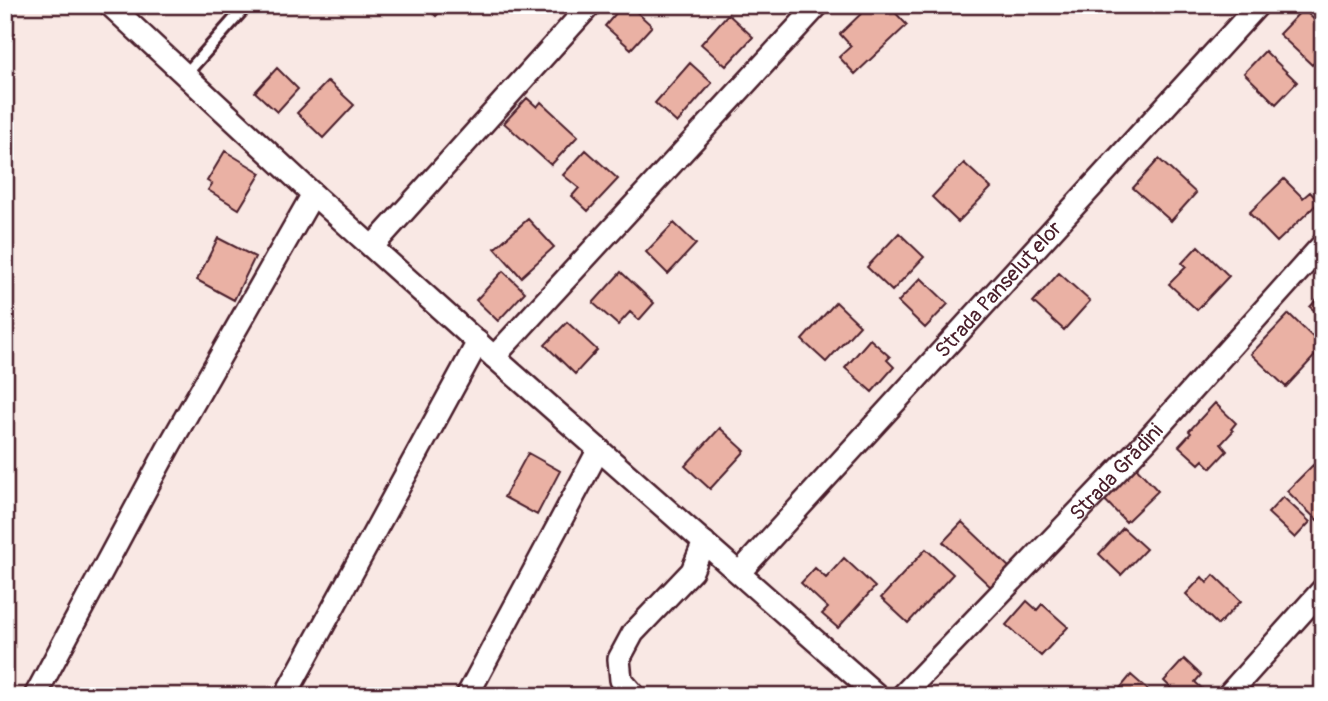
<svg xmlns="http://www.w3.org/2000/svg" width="1328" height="701" font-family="Pangolin,sans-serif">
<rect width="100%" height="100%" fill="#f9e8e4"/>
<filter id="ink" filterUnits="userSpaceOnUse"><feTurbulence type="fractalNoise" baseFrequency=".0143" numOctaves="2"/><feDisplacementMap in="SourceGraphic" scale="14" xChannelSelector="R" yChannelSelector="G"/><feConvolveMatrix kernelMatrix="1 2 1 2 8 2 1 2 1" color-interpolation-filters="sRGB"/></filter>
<g filter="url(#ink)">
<path fill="#eab1a4" stroke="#4a1f2b" stroke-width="2" d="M424 5H447L436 16Z
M623 5H629L652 26 631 49 605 26Z
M868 5H888L907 25 855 74 839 57 851 46 840 34 869 6Z
M1303 9 1323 28V54L1312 65 1279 34Z
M728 14 753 37 726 66 701 44Z
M1265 51 1297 82 1276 104 1244 73Z
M690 63 712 83 677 123 655 103Z
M277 68 298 89 277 112 255 92Z
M328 81 354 105 323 138 297 113Z
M527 98 537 107 541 102 578 136 551 165 504 123Z
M586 150 618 179 588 211 572 196 579 188 563 175Z
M225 151 261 173 239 209 208 190 212 184 207 181Z
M1159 159 1196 193 1171 221 1133 188Z
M964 163 991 188 958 222 932 197Z
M1284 179 1303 198 1310 192 1319 202 1277 242 1249 213Z
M528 219 554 247 521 277 495 248Z
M674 223 696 244 668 274 646 252Z
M899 233 924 257 892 291 867 267Z
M218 238 255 257 234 300 197 280Z
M1198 246 1229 276 1197 310 1169 284 1186 267 1182 263Z
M503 271 525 292 498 321 476 300Z
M621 272 654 303 639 320 630 312 618 325 593 303Z
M1059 273 1090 301 1064 330 1033 302Z
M921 278 948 304 925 328 898 302Z
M1323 292V318L1310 307Z
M836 302 860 325 826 362 802 340Z
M1289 314 1323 347 1286 387 1251 354Z
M567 322 597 350 575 374 545 345Z
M870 339 890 357 887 360 894 367 872 392 845 368Z
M1215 403 1236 423 1231 429 1233 431 1221 444 1227 451 1211 468 1203 460 1199 464 1179 446 1191 433 1189 431Z
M720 428 745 451 710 489 685 466Z
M528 453 560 471 537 515 504 497Z
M1133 464 1158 491 1126 522 1100 495Z
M1313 465 1323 475V514L1317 520 1287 491Z
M1283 497 1310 522 1295 538 1268 513Z
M962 522 1010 568 992 588 943 542Z
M1123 528 1146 549 1121 575 1099 554Z
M926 549 953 574 908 623 881 598Z
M844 558 875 587 838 628 822 614 828 608 801 583 815 568 826 578Z
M1214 575 1241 601 1218 625 1186 594 1202 577 1207 583Z
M1027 601 1037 610 1042 604 1068 627 1041 656 1006 625Z
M1184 659 1201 675 1195 682 1206 692 1202 696H1179L1164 681Z
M1131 675 1155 696H1121L1117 692Z"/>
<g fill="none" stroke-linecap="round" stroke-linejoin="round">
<g stroke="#4a1f2b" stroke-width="16">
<path id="service" d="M185 75 247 5"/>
</g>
<g stroke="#4a1f2b" stroke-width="26">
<g id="minor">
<path d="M110 5 313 194 494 357 878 696"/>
<path d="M372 247 590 5"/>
<path d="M494 357 818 5"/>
<path id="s1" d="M740 572 1258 5"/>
<path d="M35 696 168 448 313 194"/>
<path d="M285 696 478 342"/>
<path d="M467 696 599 449"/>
<path d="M635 696 621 680 619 659 633 633 692 571 704 542"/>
<path id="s2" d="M902 696 1146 441 1323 244"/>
<path d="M1227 696 1323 589"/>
</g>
</g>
<use href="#service" stroke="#fff" stroke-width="10"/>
<use href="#minor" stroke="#fff" stroke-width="21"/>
</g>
</g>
<g text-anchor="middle" stroke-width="5" stroke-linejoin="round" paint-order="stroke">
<g font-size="21" fill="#4a1f2b" stroke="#fff">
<text dy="7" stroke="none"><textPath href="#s1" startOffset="383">Strada Panseluțelor</textPath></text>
<text dy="7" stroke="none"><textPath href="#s2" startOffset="310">Strada Grădini</textPath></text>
</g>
</g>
<rect width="1328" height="701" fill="none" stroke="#fff" stroke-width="28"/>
<rect x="14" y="14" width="1300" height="673" fill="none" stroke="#4a1f2b" stroke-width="2.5" filter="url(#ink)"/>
</svg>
